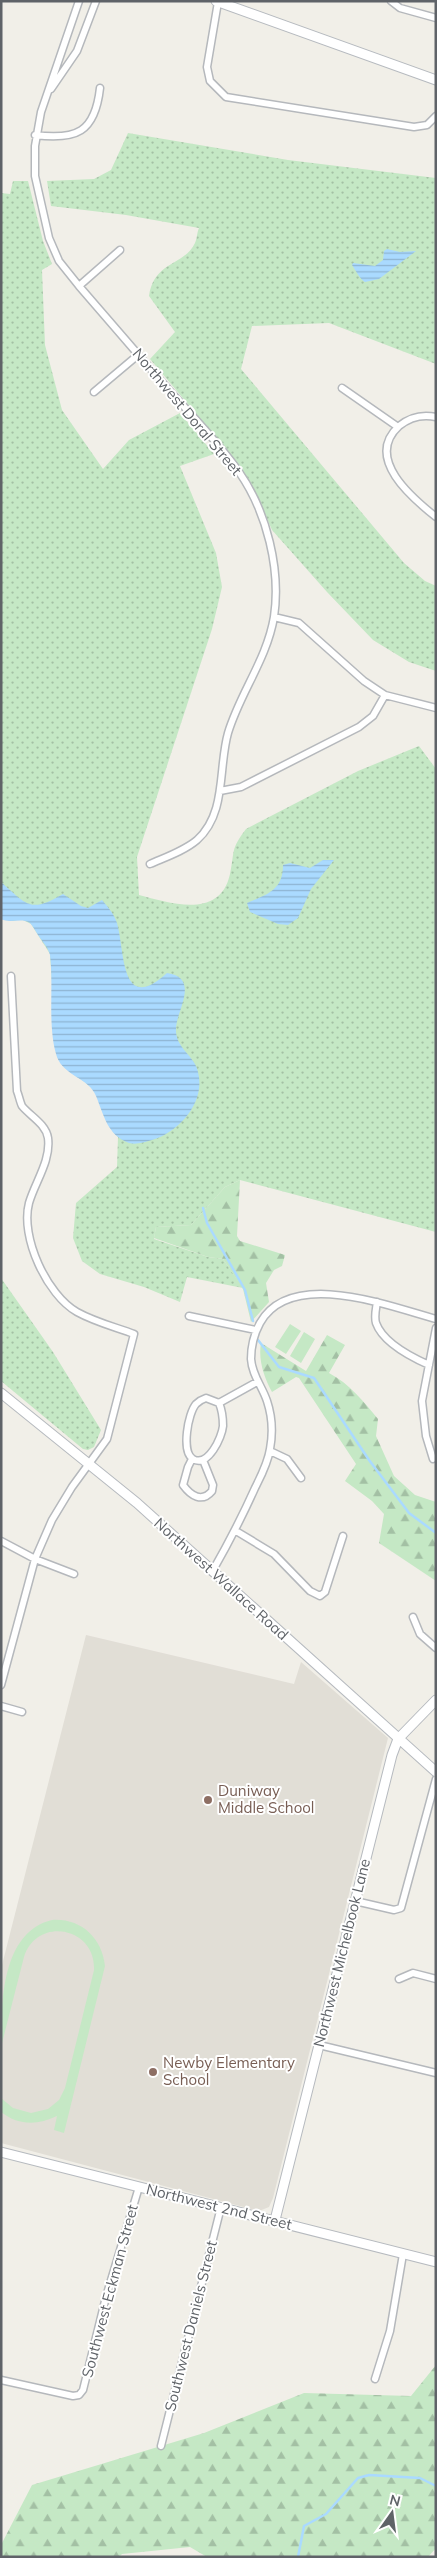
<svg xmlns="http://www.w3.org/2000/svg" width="437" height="2558" font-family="Mulish,sans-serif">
<defs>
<pattern id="grass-dots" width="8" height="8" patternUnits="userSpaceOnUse" patternTransform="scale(1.25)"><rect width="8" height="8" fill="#c5e8c5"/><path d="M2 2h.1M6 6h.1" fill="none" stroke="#a3c0a4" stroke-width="1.8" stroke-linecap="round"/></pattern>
<pattern id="forest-firs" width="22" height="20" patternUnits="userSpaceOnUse" patternTransform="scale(1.25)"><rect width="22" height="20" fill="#c5e8c5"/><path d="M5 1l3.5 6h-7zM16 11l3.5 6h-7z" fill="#a3c0a4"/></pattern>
<pattern id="water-rules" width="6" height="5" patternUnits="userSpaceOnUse" patternTransform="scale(1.25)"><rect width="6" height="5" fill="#aadaff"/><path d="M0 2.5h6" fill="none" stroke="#8eb4d2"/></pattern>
</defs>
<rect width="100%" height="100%" fill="#f1efe8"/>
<path fill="#e1ded6" d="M86 1635 294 1684 301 1662 388 1738 273 2198 269 2207 259 2211 1 2143V1969Z"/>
<path fill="url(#grass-dots)" d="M128 133 288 160 436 178V364L329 323 252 326 241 369 404 563 425 581 436 586V671L409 662 373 640 327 592 272 530 254 489 218 440 150 359 175 332 149 296C154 261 184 266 195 243 197 239 197 232 199 228L126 215 51 206 47 181 94 179 111 170Z
M13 181H28L43 241 52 264 42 270 45 345 62 410 103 469 129 440 180 413 214 454 180 466 216 553 222 587 212 629 137 857 139 895C170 903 220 920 230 874 235 851 230 850 246 829L358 771 419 746 436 769V1232L240 1180 225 1187 191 1225 156 1227 154 1239 208 1257 223 1259 243 1288 187 1277 180 1302 144 1287 100 1274 82 1261 73 1238 76 1203 117 1167 118 1137C102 1121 106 1110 96 1093 86 1078 67 1076 57 1056L50 954 31 924 21 919 13 921 1 919V193L10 194Z
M1 1278 53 1352 101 1430 94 1447 88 1450 83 1449 1 1381Z"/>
<path fill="url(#forest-firs)" d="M240 1180 237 1236 240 1241 285 1255 282 1266 274 1270 266 1283 269 1302 251 1322 243 1289 223 1259 208 1257 154 1238 156 1227 191 1225 225 1187Z
M327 1335 345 1345 329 1373C350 1384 363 1401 378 1419L376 1436 394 1476 415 1495 436 1502V1581L379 1543 384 1514 372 1501 345 1481 356 1464 299 1378 296 1377 272 1392C264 1377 258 1360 261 1343L306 1371Z
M436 2365V2548L428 2557H207L190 2547 122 2554 119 2557H1V2545L32 2485 204 2433 304 2393 411 2396Z"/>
<path fill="#c5e8c5" d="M290 1324 301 1331 286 1354 275 1347Z
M304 1332 315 1339 301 1363 290 1356Z
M52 1920C80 1918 102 1937 105 1966L64 2133 54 2130 57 2116C38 2125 19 2126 1 2112V2098L13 2108 31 2113 48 2109 59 2100 65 2088 94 1970C96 1927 37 1916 24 1957L1 2047C1 2005 1 1932 52 1920Z"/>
<path fill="url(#water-rules)" d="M387 249 400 252 416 251 379 279 365 282C360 279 356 271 352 265L353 263 375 266 383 260 384 251Z
M323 860H334L311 889 298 918 288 925 278 924 250 912 247 903C268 894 283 890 283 865L290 863 310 868Z
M1 882C26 904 30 914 63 894L81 906 88 908 102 900C108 907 114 914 117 923 125 951 120 1016 167 973 201 978 176 1011 176 1029 175 1048 195 1056 198 1072 206 1102 179 1132 152 1140 144 1142 137 1145 129 1143 107 1135 104 1115 96 1096 89 1078 64 1076 57 1057 47 1027 54 986 50 955 49 949 42 941 38 935 36 932 33 926 30 923 21 917 11 924 1 919Z"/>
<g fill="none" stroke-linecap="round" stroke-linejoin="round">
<path stroke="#aadaff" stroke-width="2.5" d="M203 1208 207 1223 245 1290 253 1321
M258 1340 279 1367 314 1378 369 1460 409 1513 436 1533
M298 2557 304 2526 326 2514 358 2478 369 2475 420 2478 436 2486"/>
<g stroke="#b5b8bc" stroke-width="9">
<path id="street" d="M79 1 41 112 35 146V176L49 238 59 261 79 286C108 320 138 354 168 389 192 416 219 443 239 472 267 512 281 570 274 617 267 659 240 693 228 733 218 768 227 813 197 840 184 851 166 857 150 864
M391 1 400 8 436 18
M218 2 207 67 210 81 226 97 414 127 427 125 436 116
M51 89 77 51 96 1
M35 135C76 140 95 133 100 88
M79 286 120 250
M342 388 398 427
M94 392 138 355
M436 417C422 414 410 417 399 426 364 458 412 498 436 517
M274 617 299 623 364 681 385 695 436 708
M220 791 241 787 359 727 373 716 385 695
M377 1302C376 1309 374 1316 376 1323 383 1343 411 1357 429 1365
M189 1316 256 1330
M206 1398 219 1403C222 1410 223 1418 223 1426 222 1437 208 1468 193 1459 181 1452 188 1413 196 1404 199 1401 203 1399 206 1398Z
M219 1403 257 1382
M270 1451 287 1459 301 1478
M192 1459 188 1467 183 1485C191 1496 202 1503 212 1491L213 1485 203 1460
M433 1459 426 1436 422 1401 436 1328
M236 1531 274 1554 310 1591 320 1596 325 1592 343 1536
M1 1541 35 1559 74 1574
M212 1572C228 1544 242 1517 255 1488 261 1476 268 1463 270 1449 273 1433 272 1416 267 1401 262 1386 252 1375 251 1359 251 1346 254 1334 260 1323 291 1268 389 1306 436 1319
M413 1617 420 1634 436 1648
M1 1685 35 1559 52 1520 72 1487 107 1439 134 1334C115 1327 95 1322 77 1312 47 1295 20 1237 29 1203 35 1182 51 1161 48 1138 46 1124 30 1116 22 1106 20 1102 19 1096 17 1091L11 976
M1 1706 22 1712
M355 1901 394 1910 401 1908 436 1779
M399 1979 413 1973 436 1979
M319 2045 436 2073
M375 2379 390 2331 403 2254
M1 2380 73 2396 79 2395 83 2390 106 2297 139 2187
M161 2446 221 2207"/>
</g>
<g stroke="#b6babf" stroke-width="11">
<path id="secondary" d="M216 1 436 80
M1 1393 137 1503 436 1772
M1 2152 436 2262
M275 2220 392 1755 398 1739 436 1700"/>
</g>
<use href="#street" stroke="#fff" stroke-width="6"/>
<use href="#secondary" stroke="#fff" stroke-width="9"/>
</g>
<g fill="#8d6e63" stroke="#fff" stroke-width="2">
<circle cx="208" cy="1800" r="5"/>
<circle cx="153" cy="2072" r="5"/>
</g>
<g text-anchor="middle" stroke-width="4" stroke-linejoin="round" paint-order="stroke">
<g font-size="15" fill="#5f6368" stroke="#fff">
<text transform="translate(187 412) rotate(50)" y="5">Northwest Doral Street</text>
<text transform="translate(221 1579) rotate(42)" y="5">Northwest Wallace Road</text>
<text transform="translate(342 1953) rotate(-76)" y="5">Northwest Michelbook Lane</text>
<text transform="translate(219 2207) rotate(14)" y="5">Northwest 2nd Street</text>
<text transform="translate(110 2291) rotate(-75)" y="5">Southwest Eckman Street</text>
<text transform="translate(191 2326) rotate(-76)" y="5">Southwest Daniels Street</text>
</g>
<g font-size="15" fill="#785e54" stroke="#fff" text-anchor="start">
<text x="218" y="1796">Duniway<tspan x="218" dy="17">Middle School</tspan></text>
<text x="163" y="2068">Newby Elementary<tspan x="163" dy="17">School</tspan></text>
</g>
</g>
<rect width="437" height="2558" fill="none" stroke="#5f6368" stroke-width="5"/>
<g transform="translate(392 2513) rotate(14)" stroke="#ffffff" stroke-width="4" paint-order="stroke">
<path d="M0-4L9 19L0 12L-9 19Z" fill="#5f6368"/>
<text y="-8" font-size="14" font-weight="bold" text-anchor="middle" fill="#5f6368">N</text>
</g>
</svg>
